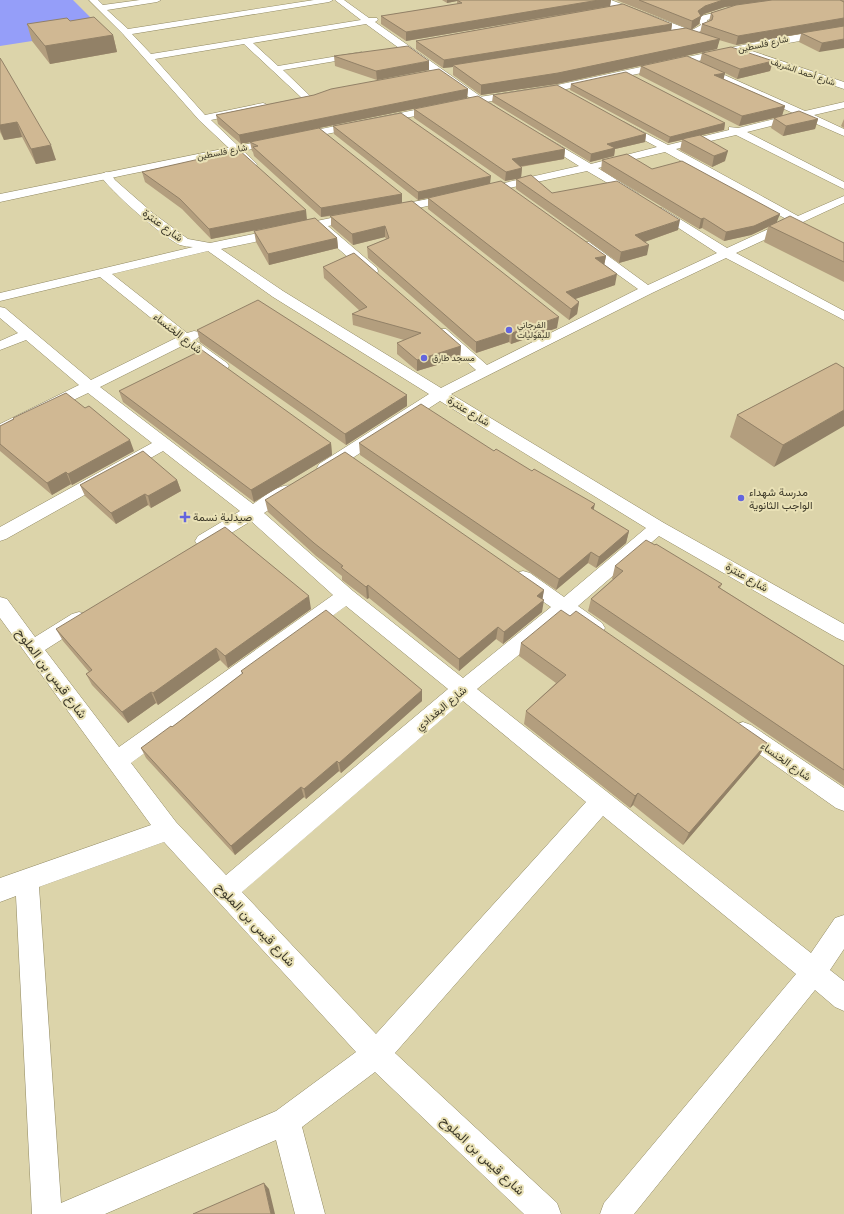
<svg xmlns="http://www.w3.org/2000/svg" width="844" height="1214" font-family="'Space Grotesk',Vazirmatn,sans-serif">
<rect width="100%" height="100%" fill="#dcd4aa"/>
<path fill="#959ef9" d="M0 0H73L103 30 0 46Z"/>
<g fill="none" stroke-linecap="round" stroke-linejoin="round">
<g stroke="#908861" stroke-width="1">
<path id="minor" d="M89 0H98L103 5 140 0H161L157 2 107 10 128 29 314 0H333L329 2 132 34 151 54 361 20 335 0H344L369 18H377L378 20 375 22 500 110 499 112H491L436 75 366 24 253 43 278 66 362 52V56L359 57 283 70 309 95 311 97 306 100 303 99 244 44 155 59 205 115 263 103 266 104 268 106 266 108 211 120 257 164 256 166H248L199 120 123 34Z
M735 8 739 10 738 12 707 20 710 26 709 28 696 33 692 30 701 25 698 20 701 16Z
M700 64 805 111 844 102V108L814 115 844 129V136L803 118 747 132 844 182V189L736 135 676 149 798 216 844 196V203L736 253 844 311V320L726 258 652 293 451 394 664 523 844 624V641L837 638 659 536 578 606 602 623 605 628 602 633C588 638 576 625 565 617L477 689 811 953 835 918 844 915V949L830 970 844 981V1011L835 1007 815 990 634 1214H600L604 1203 796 974 603 816 395 1053 557 1203 561 1214H524L375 1072 302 1127 325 1214H295L276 1140 105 1214H32L16 896 0 902V878L151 825 0 618V597L7 599 35 637 72 614 79 612 86 614 89 619 86 624 45 650 119 747 333 595 251 521 210 546 204 547 198 546 195 541 198 536 240 511 163 451 6 539 0 541V527L152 443 88 393 0 435V424L79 385 26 340 0 350V341L18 333 0 318V307L5 308 91 380 176 338 100 277 0 301V293L193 247C189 247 184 246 180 245 164 238 109 190 100 175L106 172 110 173 115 180 154 214 188 239 210 243 355 213 361 217 359 220 328 226 377 268 378 271 377 274H367L316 229 221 249 283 291 441 388 476 370 436 335 434 332 436 329H446L487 365 638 289 581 248 579 245 581 242H589L648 285 717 253 654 212 652 210 654 208H662L727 248 788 220 665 152 598 168 639 194 641 196 635 199 587 171 482 194 476 191 482 188 579 166 538 140 537 138 538 136 542 135 591 164 657 147 620 127 619 125 620 123 624 122 668 145 729 130V127L738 128 795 114 697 69V65ZM208 251 273 297 429 394 319 464 317 468 319 472 325 473 331 472 440 401 646 528 564 597 530 573 523 571 516 573 514 578 516 583 551 607 463 678 353 591 264 513 294 494 296 490 294 486C280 482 264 497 253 504L100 387 184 345 217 369H227L229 366 227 363 195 340 201 335 199 332 194 331 187 333 112 274ZM346 606 448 689 226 875 176 822 131 763ZM463 701 586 802 376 1034 242 892ZM164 842 356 1052 276 1111 61 1203 39 887Z
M454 194 458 195 460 197 458 199 392 214 386 210 392 206Z
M743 722 751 725 844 788V811L836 808 735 737 732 731 735 725Z"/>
</g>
<g stroke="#908861" stroke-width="1">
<path id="tertiary" d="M599 0H611L709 37 710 39 705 42 701 41 618 10Z
M844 27V33L749 50 844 82V89L741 54 740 52 557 91 479 103 125 175 0 202V194L479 97 557 85 776 38Z"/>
</g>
<use href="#minor" fill="#fff" fill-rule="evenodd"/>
<use href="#tertiary" fill="#fff" fill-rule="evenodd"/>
</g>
<path fill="#b39e7e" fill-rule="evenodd" d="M442 0H611L610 6 672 24 671 30 686 28 616 0H844V26L819 52 799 42 801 34 736 45 719 40 717 49 557 84 481 95 453 75V67L443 68 416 49V41L571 13 406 41 381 24V16L457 4V1L447 3ZM733 6 711 13 709 21 702 24 700 33 691 30 699 24 701 17 704 14 725 7Z
M70 21 113 35 117 52 50 64 32 41 27 24Z
M702 53 773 61 770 71 737 79 725 73 723 79 785 106 782 115 818 119 815 129 783 136 771 128 774 118 739 126 639 75 641 66 700 62Z
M334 56 429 70 377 80 335 66Z
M0 58 56 160 36 164 22 137 4 140 0 132Z
M571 84 725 123 724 130 701 135 725 161 712 167 680 150 682 140 668 143 570 90Z
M468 89 467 98 241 144 218 124 216 115 314 95Z
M493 95 646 134 645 142 615 149 614 156 590 162 492 102Z
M414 109 565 149 564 159 521 167 522 168 521 177 552 193 678 230 645 242 647 255 619 263 516 189V179L505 181 414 118Z
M844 119V128L841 126Z
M333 126 490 184 606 256 604 265 615 285 575 299 579 302 577 314 569 320 428 209V198L437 196 418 200 334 134Z
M250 142 402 194V203L557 328 511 344 509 342 476 353 368 258 367 247 386 239 385 237 353 245 331 226V216L321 217 254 156 253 152 252 151Z
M602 160 652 169 777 222 844 243V282L764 242 768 227 751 235 724 241 702 228 699 229 601 170Z
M142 172 307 219 337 238 338 248 269 265 256 242 254 231 272 227 211 239 182 209 145 182Z
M323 267 461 346 460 358 417 371 397 354V343L404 340 353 325 352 314 360 311 324 278Z
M197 330 407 395V406L346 445 200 342Z
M836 363 774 467 730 437 737 415Z
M119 391 331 443 332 455 254 502 123 402Z
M13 418 134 451 72 485 71 484 52 495 0 451V426L13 419Z
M359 443 494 451 629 531 626 543 596 568 588 563 556 590 360 455Z
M177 480 181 491 151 508 148 505 116 524 85 496 80 485Z
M265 500 544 590 542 599V612L503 644 496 639 459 671 369 598 367 599 342 580V576L316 556 268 512Z
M615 566 722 584 720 588 844 666V786L588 611 591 599 613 579H612Z
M311 609 228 668 220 660 158 705 156 703 128 723 92 685 86 674 89 672 63 641 56 629Z
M570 616 767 743 759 756 683 845 633 805 630 808 524 724 526 711 556 683 519 656 521 643Z
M241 671 422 701 341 773 339 771 306 799 304 797 235 855 146 758 141 748 172 727 242 674Z"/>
<path fill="#928167" d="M447 0H465H457V1L447 3Z
M599 0H611L610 6 406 41V32Z
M723 0H774L725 7 704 14 701 17 699 24 691 30 692 21 698 11 705 6Z
M844 18V26L736 45 738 36Z
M672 24 671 32 453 65V67L443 68 444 60Z
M113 35 117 52 50 64 45 46Z
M720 39 717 49 557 84 481 95V85Z
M844 39V48L819 52 822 43Z
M429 61V70L377 80 376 71Z
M773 61 770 71 737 79 740 69Z
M725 73 723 82 714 75Z
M468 89 467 98 241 144 239 135Z
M785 106 782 116 739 126 742 116Z
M818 119 815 129 783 136 786 126Z
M17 122 22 137 4 140 0 129V125Z
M725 123 724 130 668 143 670 137Z
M646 134 645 142 615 149 614 156 590 162 591 154 607 144Z
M51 145 56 160 36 164 31 149Z
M565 149 564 159 511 168 512 159Z
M728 151 725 161 712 167 714 156Z
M522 168 521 178 505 181 506 172Z
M491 176 490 184 418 200V192Z
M402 194V203L321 217V208Z
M306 210 307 220 211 239 209 229Z
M780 214 776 224 769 226 768 227 751 235 724 241 726 232Z
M704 218 702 228 699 229 701 219Z
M680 220 678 230 633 246 635 235Z
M385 226V237L353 245 352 234Z
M337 238 338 248 269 265 268 254Z
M649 245 647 255 619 263 621 252Z
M606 256 604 266 595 258Z
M617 274 615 285 564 303 566 292Z
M579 302 577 314 569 320 571 309Z
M559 317 557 328 511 344 512 333Z
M510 331 509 342 476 353V342Z
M461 346 460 358 417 371V360Z
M407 395V406L346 445 345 434Z
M844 410V426L774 467 783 445Z
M130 440 134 451 72 485 68 474Z
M331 443 332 455 254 502 251 490Z
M66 472 71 484 52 495 47 483Z
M177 480 181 491 151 508 148 496Z
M145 494 148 505 116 524 111 513Z
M595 504 592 516 591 508Z
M629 531 626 543 596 568 599 557Z
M591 552 588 563 556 590 559 579Z
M368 585 369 598 367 599 366 587Z
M544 590 542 602 544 600 542 612 503 644 504 632 537 596Z
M309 596 311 609 228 668 225 656Z
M498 627 496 639 459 671V659Z
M216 648 220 660 158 705 153 693Z
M422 690V701L341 773 339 763Z
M151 692 156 703 128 723 122 712Z
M767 743 759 756 683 845 689 833Z
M337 761 339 771 306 799 304 789Z
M301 787 304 797 235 855 231 846Z
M638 793 633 805 630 808 635 796Z
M264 1183 269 1189 275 1214H271Z"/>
<path fill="#d0b893" stroke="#928167" d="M457 0H599L406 32 381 16 462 3Z
M639 0H723L705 6 698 11 701 16 692 21Z
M772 0H840L844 2V18L738 36 702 24 712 20 713 16 711 13 736 5Z
M623 4 672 24 444 60 416 41Z
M94 17 113 35 45 46 27 24 67 18 70 21Z
M844 26V39L822 43 801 33Z
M686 28 720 39 558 73 481 85 453 65Z
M408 46 429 61 376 71 334 56Z
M731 47 773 61 740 69 702 53Z
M687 56 725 73 714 75 785 106 742 116 641 66Z
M0 58 2 61 51 145 31 149 17 122 0 125Z
M439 69 468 89 239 135 216 115 314 95 331 89Z
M626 72 725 123 670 137 571 84Z
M557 85 646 134 607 144 615 148 591 154 493 95Z
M478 96 565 149 512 159 522 168 506 172 414 109Z
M799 111 818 119 786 126 774 118Z
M401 113 491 176 418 192 333 126Z
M319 128 402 194 321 208 253 147 258 146 250 142Z
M700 135 728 151 714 156 682 139Z
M239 150 306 210 209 229 180 199 142 172Z
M627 154 652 169 682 161 780 214 754 226 726 232 704 218 701 219 602 160Z
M531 175 552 193 617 181 680 220 635 235 649 245 621 252 516 179Z
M501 181 606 256 595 258 617 274 566 292 579 302 571 309 428 198Z
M412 201 559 317 512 333 510 331 476 342 367 247 389 238 385 226 352 234 330 216Z
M790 216 844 243V262L769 226Z
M315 218 337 238 268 254 254 231Z
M354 253 461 346 417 360 397 343 421 333 352 314 367 307 323 267Z
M258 300 407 395 345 434 197 330Z
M202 350 331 443 251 490 119 391Z
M836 363 844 368V410L783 445 737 415Z
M66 393 85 408 89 406 130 440 68 474 66 472 47 483 0 444V426L14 419 13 418Z
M421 404 494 451 496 449 532 471 534 469 595 504 591 508 629 531 599 557 591 552 559 579 359 443Z
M143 451 177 480 148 496 145 494 111 513 80 485Z
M345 452 544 590 537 596 544 600 504 632 498 627 459 659 368 585 366 587 343 569 341 567 343 566 314 543 265 500Z
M225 527 309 596 225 656 216 648 153 693 151 692 122 712 86 674 92 670 56 629Z
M646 540 655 545 656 544 722 584 718 587 844 666V770L591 599 623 571 615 566Z
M326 610 422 690 339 763 337 761 304 789 301 787 231 846 141 748 171 726 172 727 243 673 241 671Z
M561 610 570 616 576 611 767 743 689 833 638 793 635 796 526 711 566 675 521 643Z
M264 1183 271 1214H193Z"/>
<g fill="#6365de" stroke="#e9e1b6" stroke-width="1.5">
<circle cx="509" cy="330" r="4"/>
<circle cx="424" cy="358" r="4"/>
<circle cx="741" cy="498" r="4"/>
<path d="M183 511h4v4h4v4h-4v4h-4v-4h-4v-4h4z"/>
</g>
<g text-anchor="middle" stroke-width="4" stroke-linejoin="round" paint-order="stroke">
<g font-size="9" fill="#3e3a2a" stroke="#e9e1b6">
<text transform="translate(763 44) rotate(-12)" y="3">شارع فلسطين</text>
<text transform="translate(803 72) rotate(19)" y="3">شارع أحمد الشريف</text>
<text transform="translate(222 152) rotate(-11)" y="3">شارع فلسطين</text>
</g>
<g font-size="9" fill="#3e3a2a" stroke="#e9e1b6" text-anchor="start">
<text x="517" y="328">الفرجاني<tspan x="517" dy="10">للبقوليات</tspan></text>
<text x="432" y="361">مسجد طارق</text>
</g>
<g font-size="11" fill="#3e3a2a" stroke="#e9e1b6">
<text transform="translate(163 225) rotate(36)" y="4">شارع عنترة</text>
<text transform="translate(178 333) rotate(38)" y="4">شارع الخنساء</text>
<text transform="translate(469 411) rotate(31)" y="4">شارع عنترة</text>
<text transform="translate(747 577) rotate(30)" y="4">شارع عنترة</text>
<text transform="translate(441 708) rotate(-40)" y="4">شارع البغدادي</text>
<text transform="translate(786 761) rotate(35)" y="4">شارع الخنساء</text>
</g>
<g font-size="11" fill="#3e3a2a" stroke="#e9e1b6" text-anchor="start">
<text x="749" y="496">مدرسة شهداء<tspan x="749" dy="13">الواجب الثانوية</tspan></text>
<text x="193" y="521">صيدلية نسمة</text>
</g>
<g font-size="13" fill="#3e3a2a" stroke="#e9e1b6">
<text transform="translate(52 673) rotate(53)" y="5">شارع قيس بن الملوح</text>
<text transform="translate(256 924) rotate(47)" y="5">شارع قيس بن الملوح</text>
<text transform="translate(483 1155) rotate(43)" y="5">شارع قيس بن الملوح</text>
</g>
</g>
</svg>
